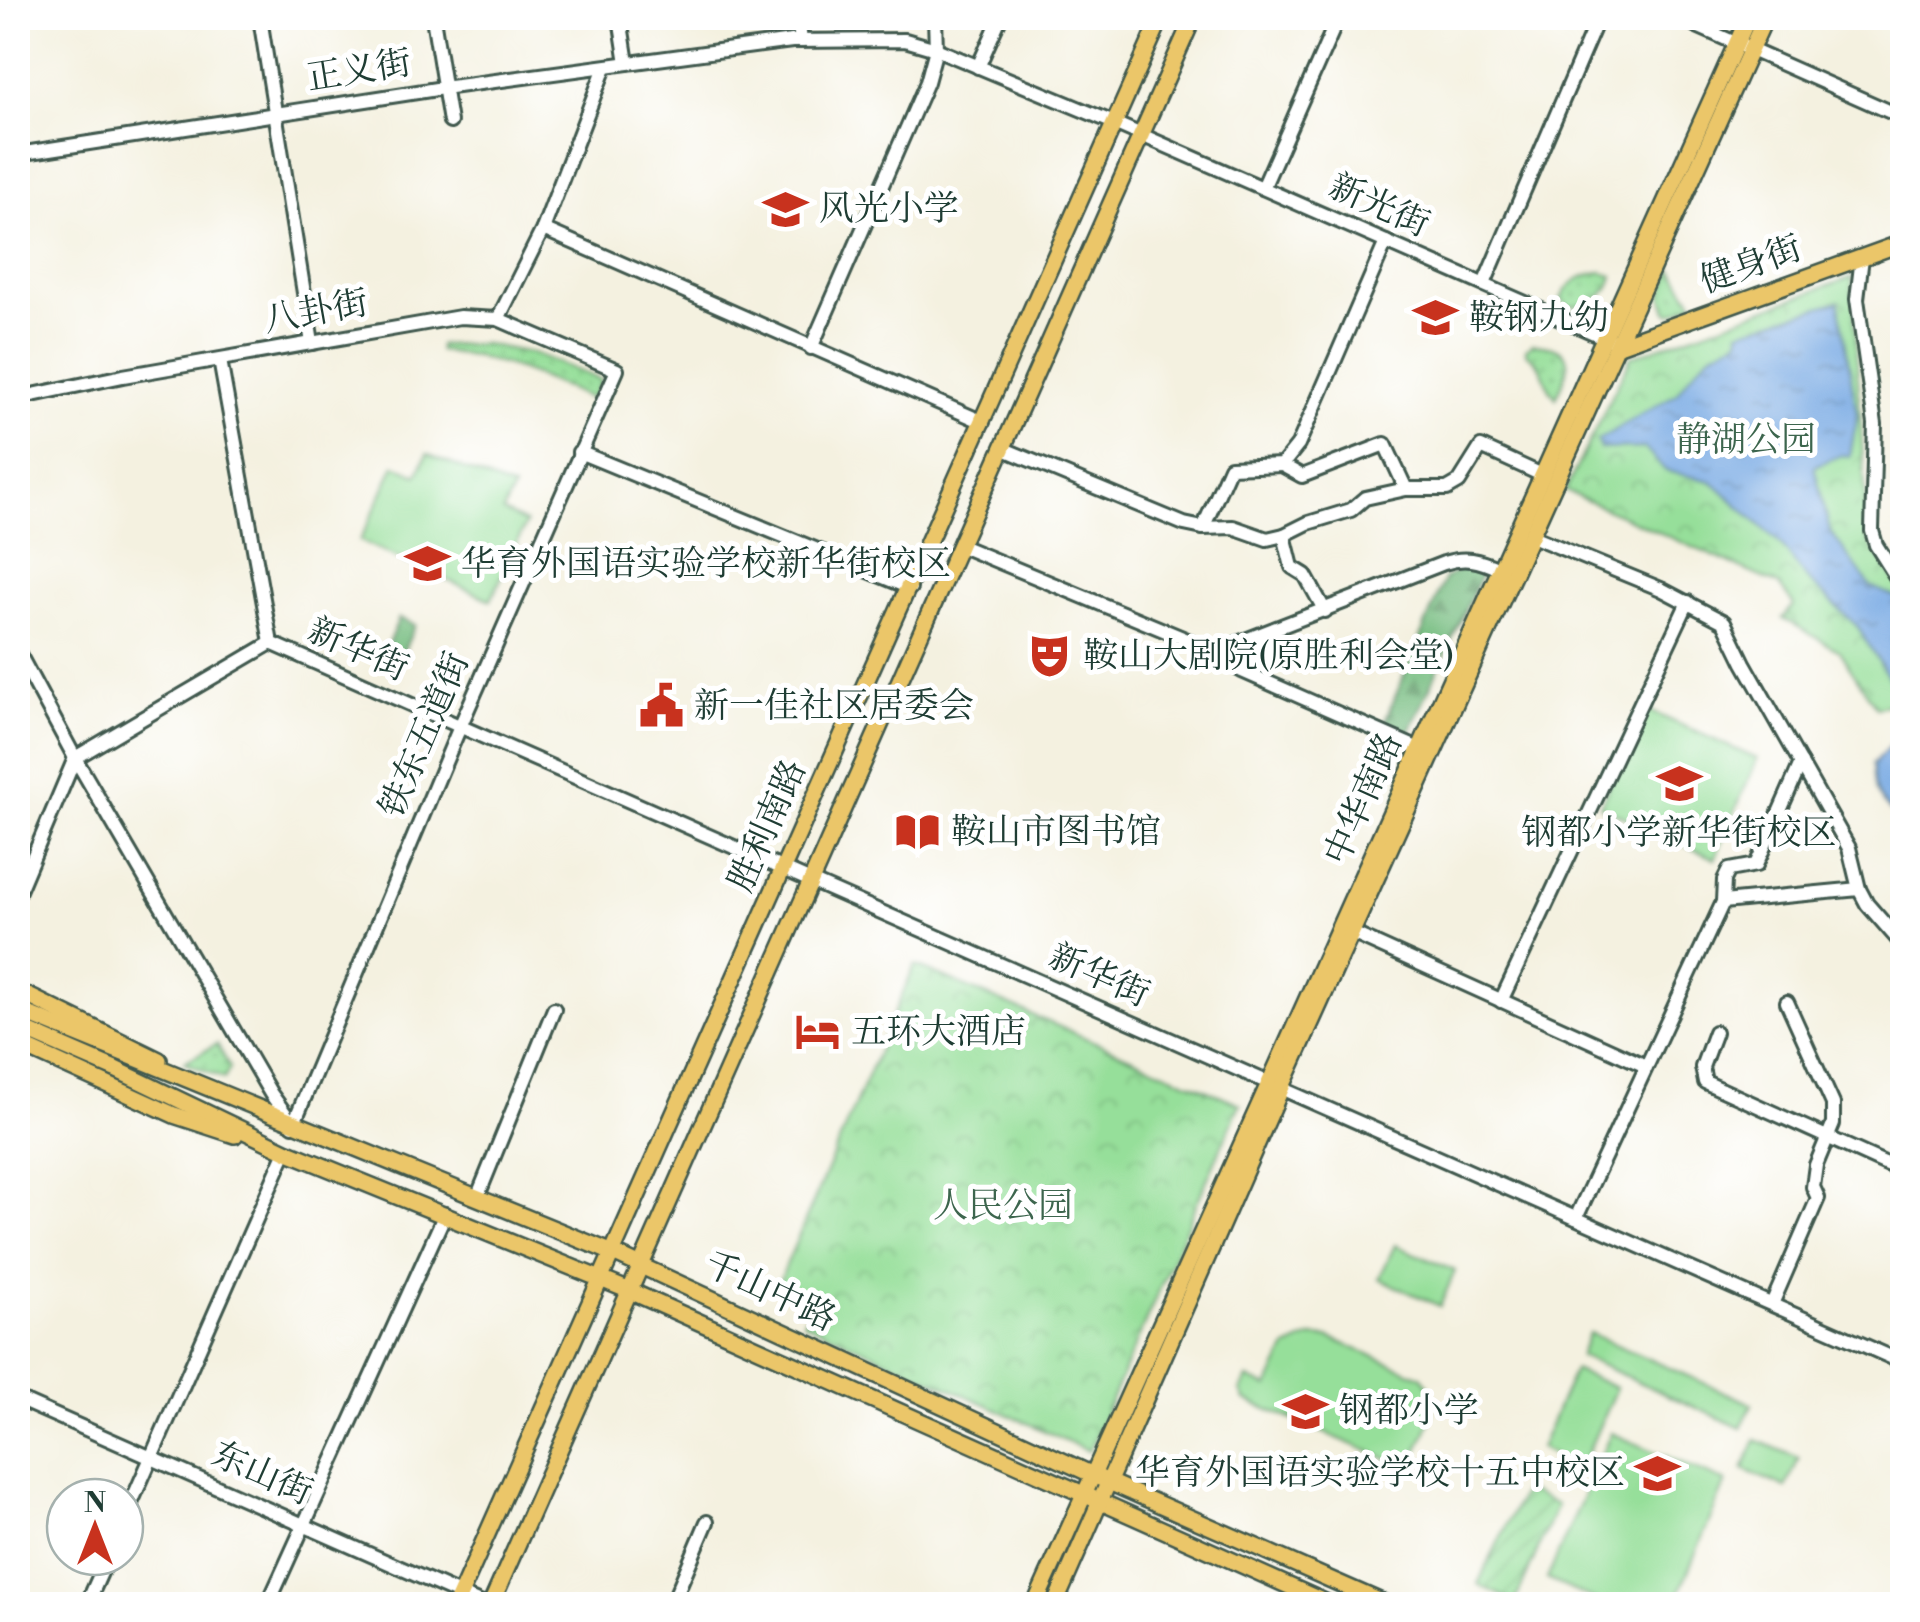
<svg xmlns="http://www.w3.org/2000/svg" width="1920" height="1622" font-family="'Libre Bodoni','Noto Serif SC',serif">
<defs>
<pattern id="grass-dots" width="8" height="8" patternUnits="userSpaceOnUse" patternTransform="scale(2.5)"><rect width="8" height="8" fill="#96df9a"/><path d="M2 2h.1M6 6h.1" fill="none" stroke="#81c085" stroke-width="1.8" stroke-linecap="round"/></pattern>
<pattern id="forest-firs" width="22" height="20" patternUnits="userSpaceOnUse" patternTransform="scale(2.5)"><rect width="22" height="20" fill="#78be82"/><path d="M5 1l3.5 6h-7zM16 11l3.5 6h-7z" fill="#629c6b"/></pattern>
<pattern id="park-crowns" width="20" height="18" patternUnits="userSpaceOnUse" patternTransform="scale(2.5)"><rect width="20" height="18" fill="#96df9a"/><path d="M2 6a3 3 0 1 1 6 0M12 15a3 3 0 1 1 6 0" fill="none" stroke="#81c085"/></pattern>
<pattern id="garden-furrows" width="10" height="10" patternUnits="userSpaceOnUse" patternTransform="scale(2.5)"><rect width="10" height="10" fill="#96df9a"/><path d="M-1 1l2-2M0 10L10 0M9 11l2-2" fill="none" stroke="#81c085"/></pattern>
<pattern id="water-ripples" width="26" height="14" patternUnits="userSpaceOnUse" patternTransform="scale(2.5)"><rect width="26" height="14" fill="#77a9e3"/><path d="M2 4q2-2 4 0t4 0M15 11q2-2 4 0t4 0" fill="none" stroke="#618bb9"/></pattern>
</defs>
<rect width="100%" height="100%" fill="#fff"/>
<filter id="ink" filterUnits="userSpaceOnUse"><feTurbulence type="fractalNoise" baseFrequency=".01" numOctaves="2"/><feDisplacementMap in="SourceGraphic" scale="20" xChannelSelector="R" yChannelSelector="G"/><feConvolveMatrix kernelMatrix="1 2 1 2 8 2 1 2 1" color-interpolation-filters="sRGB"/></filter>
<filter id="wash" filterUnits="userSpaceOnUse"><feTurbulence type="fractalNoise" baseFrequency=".0048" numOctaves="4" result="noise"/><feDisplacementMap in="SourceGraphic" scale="40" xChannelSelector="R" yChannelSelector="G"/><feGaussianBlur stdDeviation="2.25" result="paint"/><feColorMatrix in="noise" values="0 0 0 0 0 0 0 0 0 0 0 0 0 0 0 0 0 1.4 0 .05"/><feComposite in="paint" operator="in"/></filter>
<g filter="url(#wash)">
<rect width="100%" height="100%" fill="#f4f1e0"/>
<g fill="url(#grass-dots)" stroke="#5a8e67" stroke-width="2.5">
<polygon points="1672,269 1694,303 1671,314 1667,311 1662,295"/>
<path d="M 1602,272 L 1613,276 C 1608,298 1590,306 1569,307 L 1561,299 C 1568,282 1584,274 1602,272 Z"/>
<path d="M 484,344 L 535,354 L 601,380 L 592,399 C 537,376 499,357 439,351 L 439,345 Z"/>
<path d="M 1532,344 C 1577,346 1572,364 1556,398 C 1542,383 1547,367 1526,353 L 1526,349 Z"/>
<polygon points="217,1044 230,1068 224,1079 184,1062"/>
</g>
<g fill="url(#forest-firs)" stroke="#4c7e5b" stroke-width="2.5">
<polygon points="1464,567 1481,575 1409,733 1385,721 1445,578"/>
<polygon points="399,618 415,625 399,662 383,655"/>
</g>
<g fill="url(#park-crowns)" stroke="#5a8e67" stroke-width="2.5">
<polygon points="1852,277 1868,541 1902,590 1902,698 1877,708 1839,651 1783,618 1794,605 1779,585 1565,491 1631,357"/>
<polygon points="915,965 1240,1104 1089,1451 803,1322 813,1303 778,1284"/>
</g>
<polygon fill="url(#garden-furrows)" stroke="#5a8e67" stroke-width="2.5" points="1524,1489 1557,1505 1515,1602 1478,1584"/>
<g fill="#96df9a" stroke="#5a8e67" stroke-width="2.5">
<polygon points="427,454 513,489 503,512 526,523 491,600 360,541 395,465 417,475"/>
<polygon points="1643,708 1757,759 1715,859 1600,806"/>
<polygon points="1395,1245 1455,1271 1440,1306 1379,1279"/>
<polygon points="1589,1333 1752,1404 1741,1428 1580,1356"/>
<path d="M 1311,1337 L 1330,1338 L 1421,1376 C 1448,1402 1422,1439 1409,1468 L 1245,1400 L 1241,1391 L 1247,1378 L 1268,1387 L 1287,1348 Z"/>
<polygon points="1574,1370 1616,1388 1581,1468 1540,1448"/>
<polygon points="1611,1433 1726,1482 1674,1604 1603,1604 1547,1579"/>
<polygon points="1756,1440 1799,1458 1786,1488 1743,1469"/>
</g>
<g fill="url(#water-ripples)" stroke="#4b738c" stroke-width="2.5">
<polygon points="1839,301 1857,415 1850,456 1842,455 1814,466 1830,531 1870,586 1902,600 1902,691 1897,691 1857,626 1806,578 1780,543 1711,481 1666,471 1644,448 1600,449 1598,440 1676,394 1698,366 1712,353 1740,339 1740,331"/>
<path d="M 1892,743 L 1902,744 L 1902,820 C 1878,804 1874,792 1873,764 Z"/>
</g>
</g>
<g filter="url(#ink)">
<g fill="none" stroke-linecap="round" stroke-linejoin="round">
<defs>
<g id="minor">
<polyline points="260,18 312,343"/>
<polyline points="433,18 450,122"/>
<polyline points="620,18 627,63"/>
<polyline points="798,18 801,41"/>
<polyline points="1679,18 1902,117"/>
<polyline points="978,67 1000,18"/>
<polyline points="18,154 443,88 792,41 905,40 936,49 1114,123 1610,340"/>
<polyline points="1263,188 1338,18"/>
<polyline points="543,229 983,422"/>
<polyline points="1862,257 1857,299 1875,424 1872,531 1876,545 1902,586"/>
<polyline points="1484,284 1598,18"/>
<polyline points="498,319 543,229 605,67"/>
<polyline points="811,348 927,82 936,49 935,18"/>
<polyline points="220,360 271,643"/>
<polyline points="18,398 123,376 460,317 498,319 617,370 459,729 293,1125"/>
<polyline points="1004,449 1184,524 1203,528 1233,527 1267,539 1284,535 1308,523 1351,510 1365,498 1406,489 1447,489 1459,482 1481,447 1542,475"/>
<polyline points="579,452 910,588"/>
<polyline points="1282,465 1302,476 1385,444 1406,489"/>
<polyline points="1203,528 1230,467 1282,465 1298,445 1386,242"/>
<polyline points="1284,535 1292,567 1305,575 1325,611"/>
<polyline points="1532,536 1661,589 1724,622 1744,663 1849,848 1859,889 1867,904 1902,944"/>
<polyline points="961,546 1190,641 1242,671 1419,749"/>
<polyline points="271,643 1902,1362"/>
<polyline points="18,652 75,758 271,1094 292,1123"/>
<path d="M 1212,653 L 1444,563 C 1465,556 1479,560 1499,569"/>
<polyline points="18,893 75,758 271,643"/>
<polyline points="1723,902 1859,889"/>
<polyline points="1352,933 1646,1066"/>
<polyline points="1501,1001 1688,602"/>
<polyline points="1715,1032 1702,1067 1705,1082 1902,1171"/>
<polyline points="477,1198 554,1009"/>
<polyline points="1576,1218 1723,902 1724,880 1729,870 1756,865 1801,763"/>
<polyline points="1772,1304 1818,1198 1813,1187 1816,1165 1833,1124 1833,1104 1787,1002"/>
<polyline points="18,1399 482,1604"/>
<polyline points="125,1517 286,1151"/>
<polyline points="87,1604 108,1557"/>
<polyline points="268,1604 445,1214"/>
<polyline points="672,1604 707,1522"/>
</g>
<g id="major">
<polyline points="1619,345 1902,243"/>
<polyline points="18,991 159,1060"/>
<polyline points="18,1010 613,1253 1093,1475 1386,1604"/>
<polyline points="18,1027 115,1069 286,1151 630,1291 1329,1604"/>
<polyline points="18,1044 174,1115 235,1135"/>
<polyline points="456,1604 1161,18"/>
<polyline points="491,1604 1193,18"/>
<polyline points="1035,1604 1748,18"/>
<polyline points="1055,1604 1281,1089 1765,18"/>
</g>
</defs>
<use href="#minor" stroke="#3f584e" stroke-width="18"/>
<use href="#major" stroke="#3f584e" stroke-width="20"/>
<use href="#minor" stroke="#fff" stroke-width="12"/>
<use href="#major" stroke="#ebc669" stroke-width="15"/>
</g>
</g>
<defs>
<symbol id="school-bare" viewBox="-9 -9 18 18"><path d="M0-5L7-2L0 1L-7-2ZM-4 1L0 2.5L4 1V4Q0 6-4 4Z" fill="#c8321e" stroke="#fff" stroke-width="2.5" paint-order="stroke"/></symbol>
<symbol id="theatre-bare" viewBox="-9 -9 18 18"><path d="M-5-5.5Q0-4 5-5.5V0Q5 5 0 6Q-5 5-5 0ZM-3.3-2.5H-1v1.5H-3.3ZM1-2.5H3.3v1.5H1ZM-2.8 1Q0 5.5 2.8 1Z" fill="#c8321e" stroke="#fff" stroke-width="2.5" paint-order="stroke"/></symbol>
<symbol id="civic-bare" viewBox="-9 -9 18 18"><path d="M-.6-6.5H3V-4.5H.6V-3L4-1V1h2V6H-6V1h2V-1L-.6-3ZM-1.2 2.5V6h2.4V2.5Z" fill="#c8321e" stroke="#fff" stroke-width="2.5" paint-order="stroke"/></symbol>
<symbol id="library-bare" viewBox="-9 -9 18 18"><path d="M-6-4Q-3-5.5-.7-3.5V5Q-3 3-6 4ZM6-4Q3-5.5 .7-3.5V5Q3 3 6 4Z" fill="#c8321e" stroke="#fff" stroke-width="2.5" paint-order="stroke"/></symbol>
<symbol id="hotel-bare" viewBox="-9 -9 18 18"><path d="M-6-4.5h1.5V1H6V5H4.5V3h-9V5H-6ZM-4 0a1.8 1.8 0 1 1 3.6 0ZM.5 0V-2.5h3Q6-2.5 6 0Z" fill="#c8321e" stroke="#fff" stroke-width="2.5" paint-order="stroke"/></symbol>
</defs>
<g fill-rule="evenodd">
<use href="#school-bare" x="754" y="178" width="63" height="63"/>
<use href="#school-bare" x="1404" y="286" width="63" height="63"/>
<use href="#school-bare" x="396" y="532" width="63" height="63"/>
<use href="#theatre-bare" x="1018" y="624" width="63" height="63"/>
<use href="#civic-bare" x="630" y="674" width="63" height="63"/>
<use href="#school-bare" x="1648" y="752" width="63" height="63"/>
<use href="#library-bare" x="886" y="800" width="63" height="63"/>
<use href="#hotel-bare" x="786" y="1000" width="63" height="63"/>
<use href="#school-bare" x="1274" y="1380" width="63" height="63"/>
<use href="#school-bare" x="1626" y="1442" width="63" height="63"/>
</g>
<g text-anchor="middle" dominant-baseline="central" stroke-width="10" stroke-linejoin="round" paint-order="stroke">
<g font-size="35" fill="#1f3d34" stroke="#fff">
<text transform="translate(359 71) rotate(-9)">正义街</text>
<text transform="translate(1379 206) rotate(24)">新光街</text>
<text transform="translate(1751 265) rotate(-20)">健身街</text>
<text transform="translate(316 312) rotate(-10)">八卦街</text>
<text transform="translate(358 650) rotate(24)">新华街</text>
<text transform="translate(425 735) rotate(-67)">铁东五道街</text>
<text transform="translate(1364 799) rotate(-66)">中华南路</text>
<text transform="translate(768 826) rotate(-66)">胜利南路</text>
<text transform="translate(1099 976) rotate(24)">新华街</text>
<text transform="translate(770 1292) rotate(25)">千山中路</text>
<text transform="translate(262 1474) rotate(24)">东山街</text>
</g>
<g font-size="35" fill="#1f3d34" stroke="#fff" text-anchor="start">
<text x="819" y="209">风光小学</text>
<text x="1469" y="318">鞍钢九幼</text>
<text x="461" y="564">华育外国语实验学校新华街校区</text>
<text x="1083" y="656">鞍山大剧院(原胜利会堂)</text>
<text x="694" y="706">新一佳社区居委会</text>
<text x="951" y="832">鞍山市图书馆</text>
<text x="1679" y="833" text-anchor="middle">钢都小学新华街校区</text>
<text x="851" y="1032">五环大酒店</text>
<text x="1339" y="1411">钢都小学</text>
<text x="1625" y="1473" text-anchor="end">华育外国语实验学校十五中校区</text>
</g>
<g font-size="35" fill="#3d664e" stroke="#fff">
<text x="1746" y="440">静湖公园</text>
<text x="1003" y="1206">人民公园</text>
</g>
</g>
<rect width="1920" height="1622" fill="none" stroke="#fff" stroke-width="60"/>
<g transform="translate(95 1527)"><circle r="48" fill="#ffffff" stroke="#a5b1ae" stroke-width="2.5"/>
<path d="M0-8L18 38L0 25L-18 38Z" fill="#c8321e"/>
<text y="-15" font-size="28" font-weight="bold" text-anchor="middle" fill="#1f3d34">N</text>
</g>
</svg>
